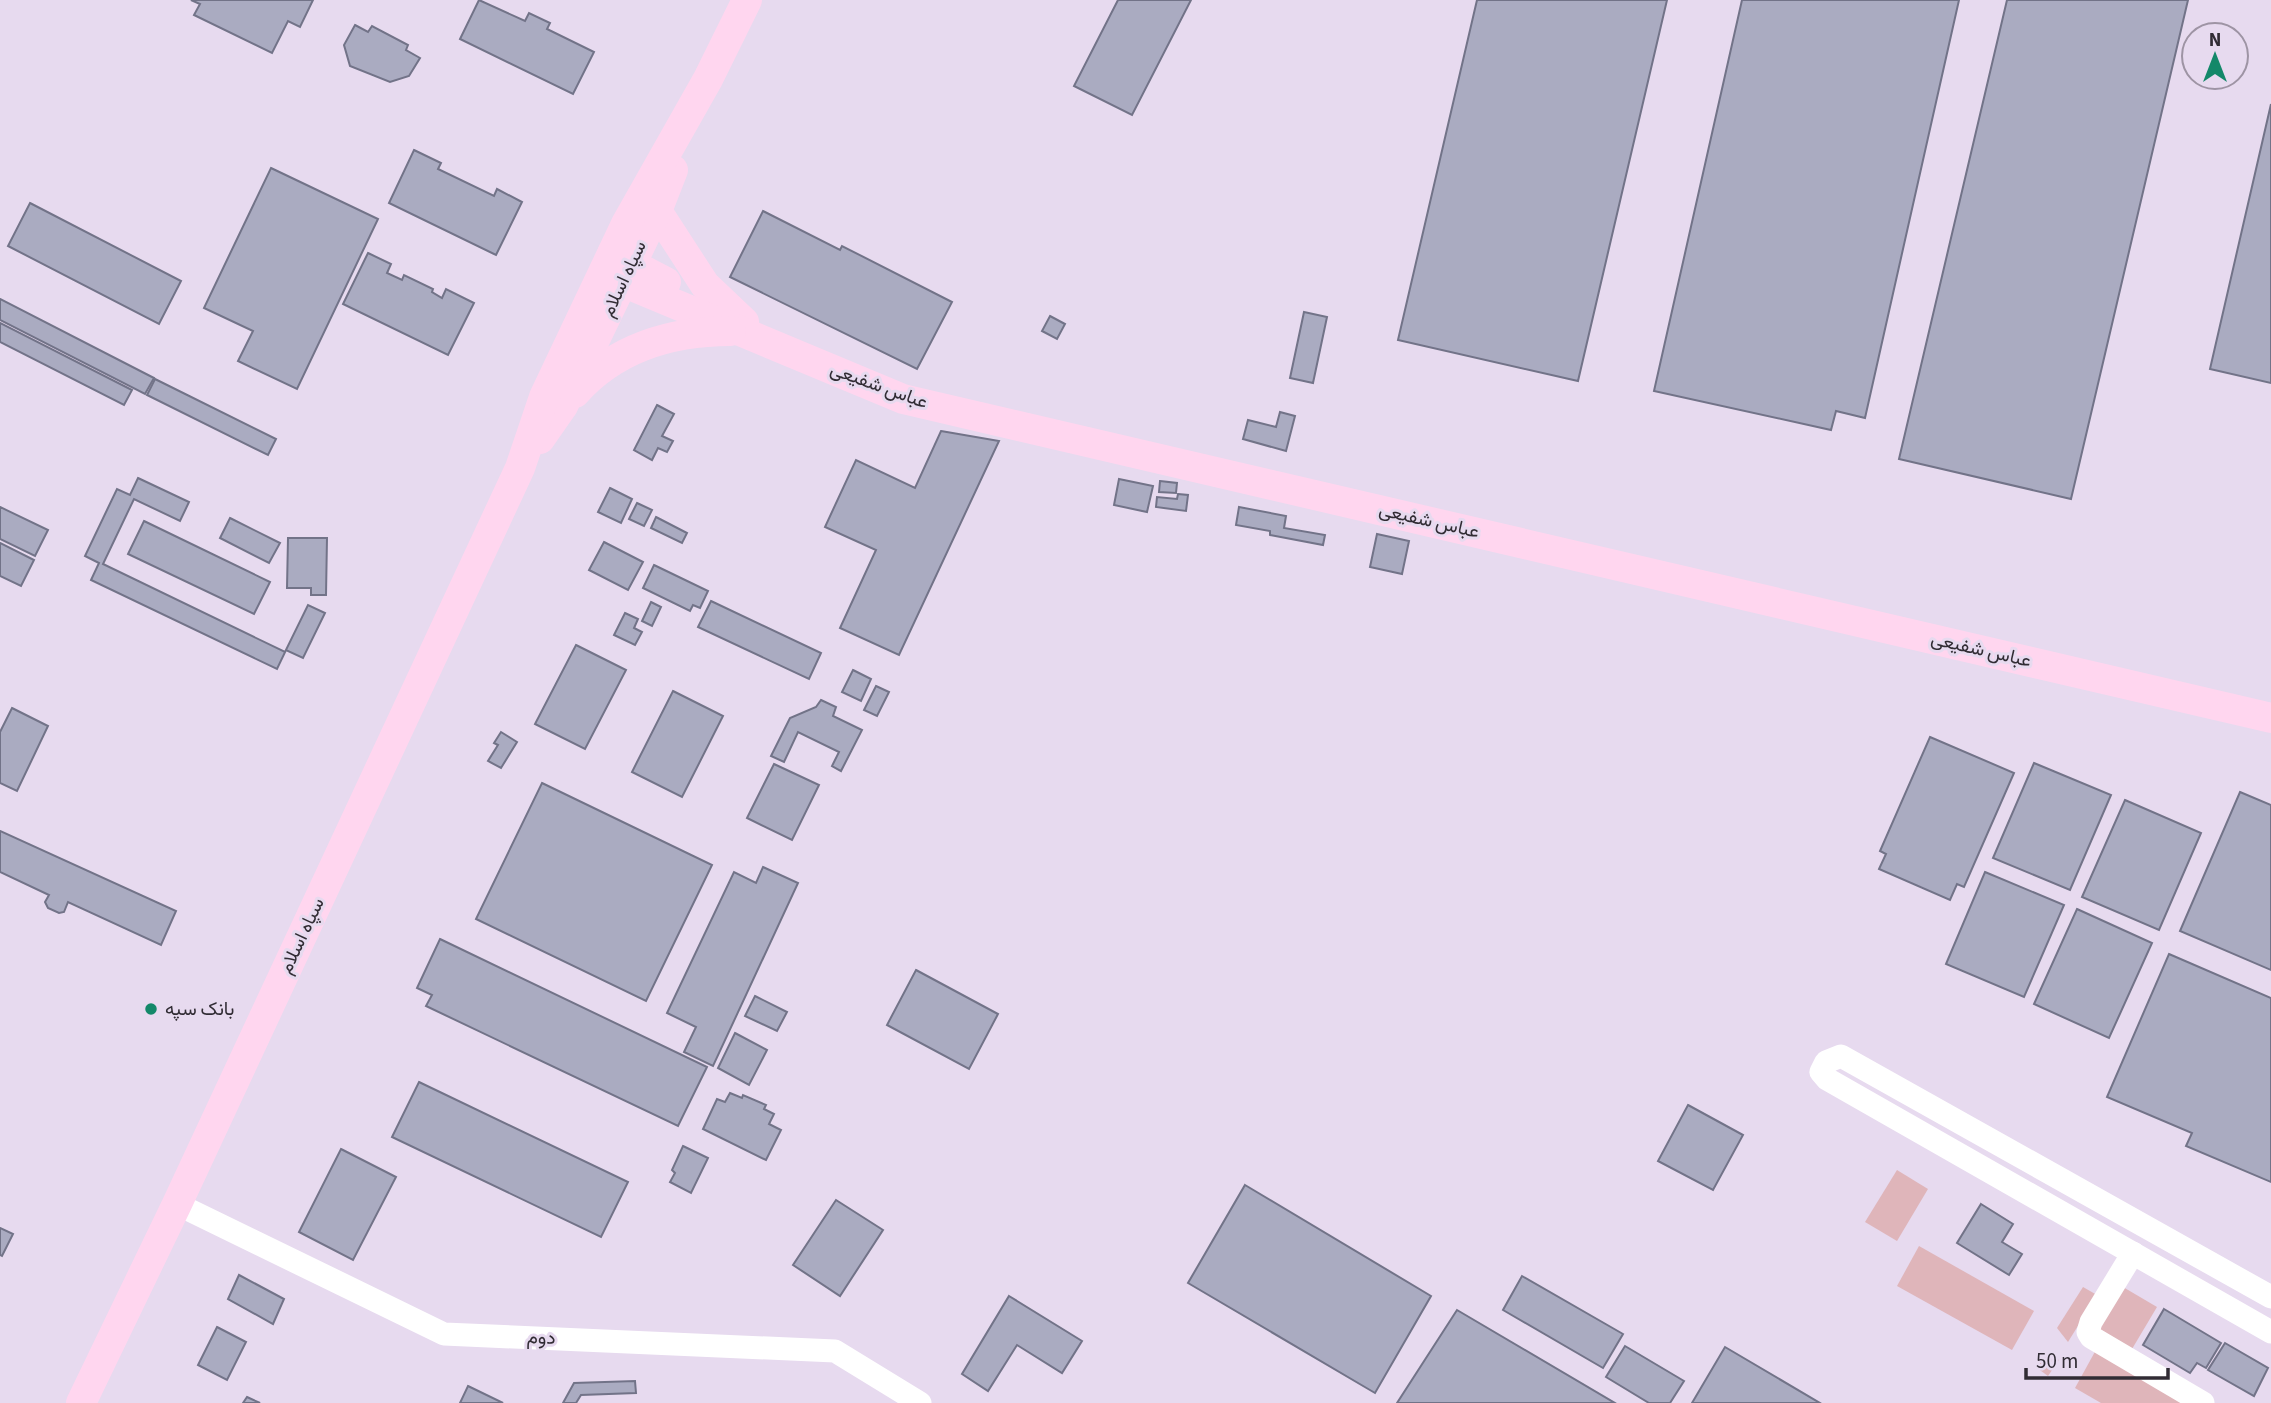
<svg xmlns="http://www.w3.org/2000/svg" width="2271" height="1403" font-family="'Source Sans 3',Vazirmatn,sans-serif">
<rect width="100%" height="100%" fill="#e7daef"/>
<g fill="#dfb5ba">
<polygon points="1897,1170 1928,1189 1897,1241 1865,1222"/>
<polygon points="1919,1246 2034,1311 2012,1350 1897,1286"/>
<polygon points="2083,1287 2097,1295 2068,1342 2057,1328"/>
<polygon points="2123,1287 2157,1307 2132,1349 2098,1328"/>
<polygon points="2097,1348 2181,1403 2101,1403 2075,1388"/>
<polygon points="2047,1353 2059,1360 2048,1376 2037,1368"/>
</g>
<g fill="#aaabc1" stroke="#727388" stroke-width="2">
<polygon points="191,0 313,0 300,27 288,21 272,53 194,15 200,4"/>
<polygon points="479,0 525,21 529,13 550,23 547,29 594,52 573,94 460,39"/>
<polygon points="1118,0 1191,0 1132,115 1074,86"/>
<polygon points="1477,0 1667,0 1578,381 1398,340"/>
<polygon points="1742,0 1959,0 1865,418 1836,411 1831,430 1654,391"/>
<polygon points="2007,0 2188,0 2071,499 1899,459"/>
<polygon points="355,25 368,32 372,26 408,45 406,50 420,58 409,76 390,82 350,66 344,45"/>
<polygon points="2271,104 2271,383 2210,369"/>
<polygon points="414,150 441,163 438,169 494,196 497,189 522,202 496,255 389,203"/>
<polygon points="271,168 378,219 297,389 238,361 253,331 204,308"/>
<polygon points="30,203 181,281 159,324 8,246"/>
<polygon points="763,211 840,250 842,246 952,302 917,369 730,277"/>
<polygon points="368,253 391,264 387,273 402,280 404,275 433,289 432,292 442,298 446,289 474,303 448,355 343,304"/>
<polygon points="0,299 154,378 145,394 0,320"/>
<polygon points="1304,312 1327,317 1313,383 1290,378"/>
<polygon points="1050,316 1065,324 1057,339 1042,331"/>
<polygon points="0,323 132,390 124,405 0,342"/>
<polygon points="155,379 276,439 268,455 147,395"/>
<polygon points="657,405 674,414 662,436 673,441 667,452 658,448 652,460 634,450"/>
<polygon points="1280,412 1295,416 1286,451 1243,439 1248,420 1276,427"/>
<polygon points="941,431 999,441 899,655 840,628 876,550 825,527 856,460 915,488"/>
<polygon points="138,478 189,502 180,521 134,499 103,564 285,652 308,605 325,613 303,658 286,650 277,669 91,580 99,563 85,556 117,489 130,495"/>
<polygon points="1119,479 1153,486 1147,512 1114,505"/>
<polygon points="1160,481 1177,483 1176,493 1159,492"/>
<polygon points="610,488 632,499 621,523 598,512"/>
<polygon points="1178,494 1188,495 1186,511 1156,507 1157,497 1177,499"/>
<polygon points="637,503 652,510 644,526 629,519"/>
<polygon points="0,507 48,530 35,556 0,539"/>
<polygon points="1239,507 1286,516 1284,528 1325,535 1323,545 1270,535 1270,531 1236,525"/>
<polygon points="656,517 687,533 682,543 651,528"/>
<polygon points="230,518 280,543 269,563 220,538"/>
<polygon points="144,521 270,582 254,614 128,554"/>
<polygon points="1377,534 1409,541 1402,574 1370,567"/>
<polygon points="288,538 327,538 326,595 311,595 311,588 287,588"/>
<polygon points="604,542 643,562 628,590 589,570"/>
<polygon points="0,543 34,560 21,586 0,576"/>
<polygon points="654,565 708,591 700,608 693,605 690,611 643,588"/>
<polygon points="711,601 821,653 809,679 698,627"/>
<polygon points="651,602 661,607 652,626 642,621"/>
<polygon points="625,613 638,619 634,628 642,632 635,645 614,635"/>
<polygon points="576,645 626,670 585,749 535,724"/>
<polygon points="853,670 871,679 861,701 842,692"/>
<polygon points="876,686 889,692 877,716 864,710"/>
<polygon points="673,691 723,716 682,797 632,772"/>
<polygon points="821,700 836,707 833,716 862,730 841,771 832,766 839,752 798,732 784,762 771,756 790,718 816,707"/>
<polygon points="12,708 48,726 17,791 0,783 0,732"/>
<polygon points="501,732 517,742 501,768 488,761 498,745 494,743"/>
<polygon points="1930,737 2014,773 1964,887 1957,884 1950,900 1879,869 1886,854 1880,851"/>
<polygon points="2034,763 2111,795 2070,890 1993,858"/>
<polygon points="774,764 819,785 792,840 747,818"/>
<polygon points="542,783 712,865 646,1001 476,919"/>
<polygon points="2240,792 2271,805 2271,970 2180,931"/>
<polygon points="2125,800 2201,833 2159,930 2082,897"/>
<polygon points="0,831 176,911 161,945 68,902 64,912 59,913 48,908 45,902 49,895 0,872"/>
<polygon points="763,867 798,883 713,1066 684,1052 696,1027 667,1013 734,872 756,883"/>
<polygon points="1985,872 2064,905 2024,997 1946,964"/>
<polygon points="2077,909 2152,943 2109,1038 2034,1004"/>
<polygon points="440,939 707,1067 678,1126 426,1006 432,995 417,988"/>
<polygon points="2169,954 2271,998 2271,1182 2186,1146 2192,1133 2107,1097"/>
<polygon points="916,970 998,1014 969,1069 887,1025"/>
<polygon points="755,996 787,1012 777,1031 745,1016"/>
<polygon points="735,1033 767,1050 749,1085 718,1068"/>
<polygon points="419,1082 628,1182 601,1237 392,1137"/>
<polygon points="730,1093 742,1098 743,1095 766,1105 764,1109 774,1114 769,1124 781,1130 766,1160 703,1129 717,1099 725,1102"/>
<polygon points="1688,1105 1743,1135 1713,1190 1658,1161"/>
<polygon points="683,1146 708,1158 691,1193 670,1182 675,1173 672,1170"/>
<polygon points="341,1149 396,1177 353,1260 299,1232"/>
<polygon points="1245,1185 1431,1296 1375,1393 1188,1283"/>
<polygon points="836,1200 883,1230 840,1296 793,1265"/>
<polygon points="1981,1204 2013,1224 2002,1242 2022,1254 2009,1275 1957,1243"/>
<polygon points="0,1228 13,1234 2,1256 0,1255"/>
<polygon points="239,1275 284,1299 273,1324 228,1299"/>
<polygon points="1522,1276 1623,1334 1603,1368 1503,1310"/>
<polygon points="1009,1296 1082,1341 1062,1373 1017,1345 988,1391 962,1374"/>
<polygon points="2164,1309 2221,1343 2206,1368 2197,1363 2190,1373 2143,1345"/>
<polygon points="1457,1310 1615,1403 1397,1403"/>
<polygon points="217,1327 246,1342 227,1380 198,1365"/>
<polygon points="2225,1343 2268,1368 2254,1396 2208,1370"/>
<polygon points="1625,1346 1684,1381 1670,1403 1649,1403 1606,1377"/>
<polygon points="1725,1347 1820,1403 1692,1403"/>
<polygon points="635,1381 636,1393 581,1395 576,1403 563,1403 574,1383"/>
<polygon points="468,1386 503,1403 460,1403"/>
<polygon points="247,1397 260,1403 243,1403"/>
</g>
<g fill="none" stroke-linecap="round" stroke-linejoin="round">
<g stroke="#fff" stroke-width="23">
<polyline points="177,1204 444,1334 835,1351 920,1403"/>
<polyline points="2133,1253 2091,1322 2088,1332 2091,1337 2203,1403"/>
<polyline points="2271,1297 1841,1056 1826,1062 1821,1072 1827,1079 2271,1332"/>
</g>
<g stroke="#ffd6ef" stroke-width="30">
<polyline points="657,211 705,285 744,322"/>
<polyline points="612,254 666,282"/>
<polyline points="603,274 903,399 2271,718"/>
<path d="M 575,393 C 615,348 672,331 731,331"/>
<polyline points="540,439 563,406 657,211 673,170"/>
<polyline points="81,1403 177,1204 520,468 544,397 626,224 708,79 747,0"/>
</g>
</g>
<circle fill="#138869" stroke="#e7daef" stroke-width="2.5" cx="151" cy="1009" r="7"/>
<g text-anchor="middle" dominant-baseline="central" stroke-width="6" stroke-linejoin="round" paint-order="stroke">
<g font-size="19" fill="#312c34" stroke="#e7daef">
<text transform="translate(624 279) rotate(-65)">سپاه اسلام</text>
<text transform="translate(879 386) rotate(20)">عباس شفیعی</text>
<text transform="translate(1429 521) rotate(13)">عباس شفیعی</text>
<text transform="translate(1981 650) rotate(13)">عباس شفیعی</text>
<text transform="translate(302 936) rotate(-65)">سپاه اسلام</text>
<text transform="translate(541 1338) rotate(2)">دوم</text>
</g>
<g font-size="19" fill="#312c34" stroke="#e7daef" text-anchor="start">
<text x="165" y="1009">بانک سپه</text>
</g>
</g>
<g transform="translate(2215 56)"><circle r="33" fill="#e7daef" stroke="#9e94a4" stroke-width="2"/>
<path d="M0-5L12 26L0 18L-12 26Z" fill="#138869"/>
<text y="-10" font-size="19" font-weight="bold" text-anchor="middle" fill="#312c34">N</text>
</g>
<path d="M2026 1368v10h142v-10" fill="none" stroke="#312c34" stroke-width="3.5"/>
<text x="2036" y="1368" font-size="21" fill="#312c34" stroke="#e7daef" stroke-width="5" paint-order="stroke">50 m</text>
</svg>
